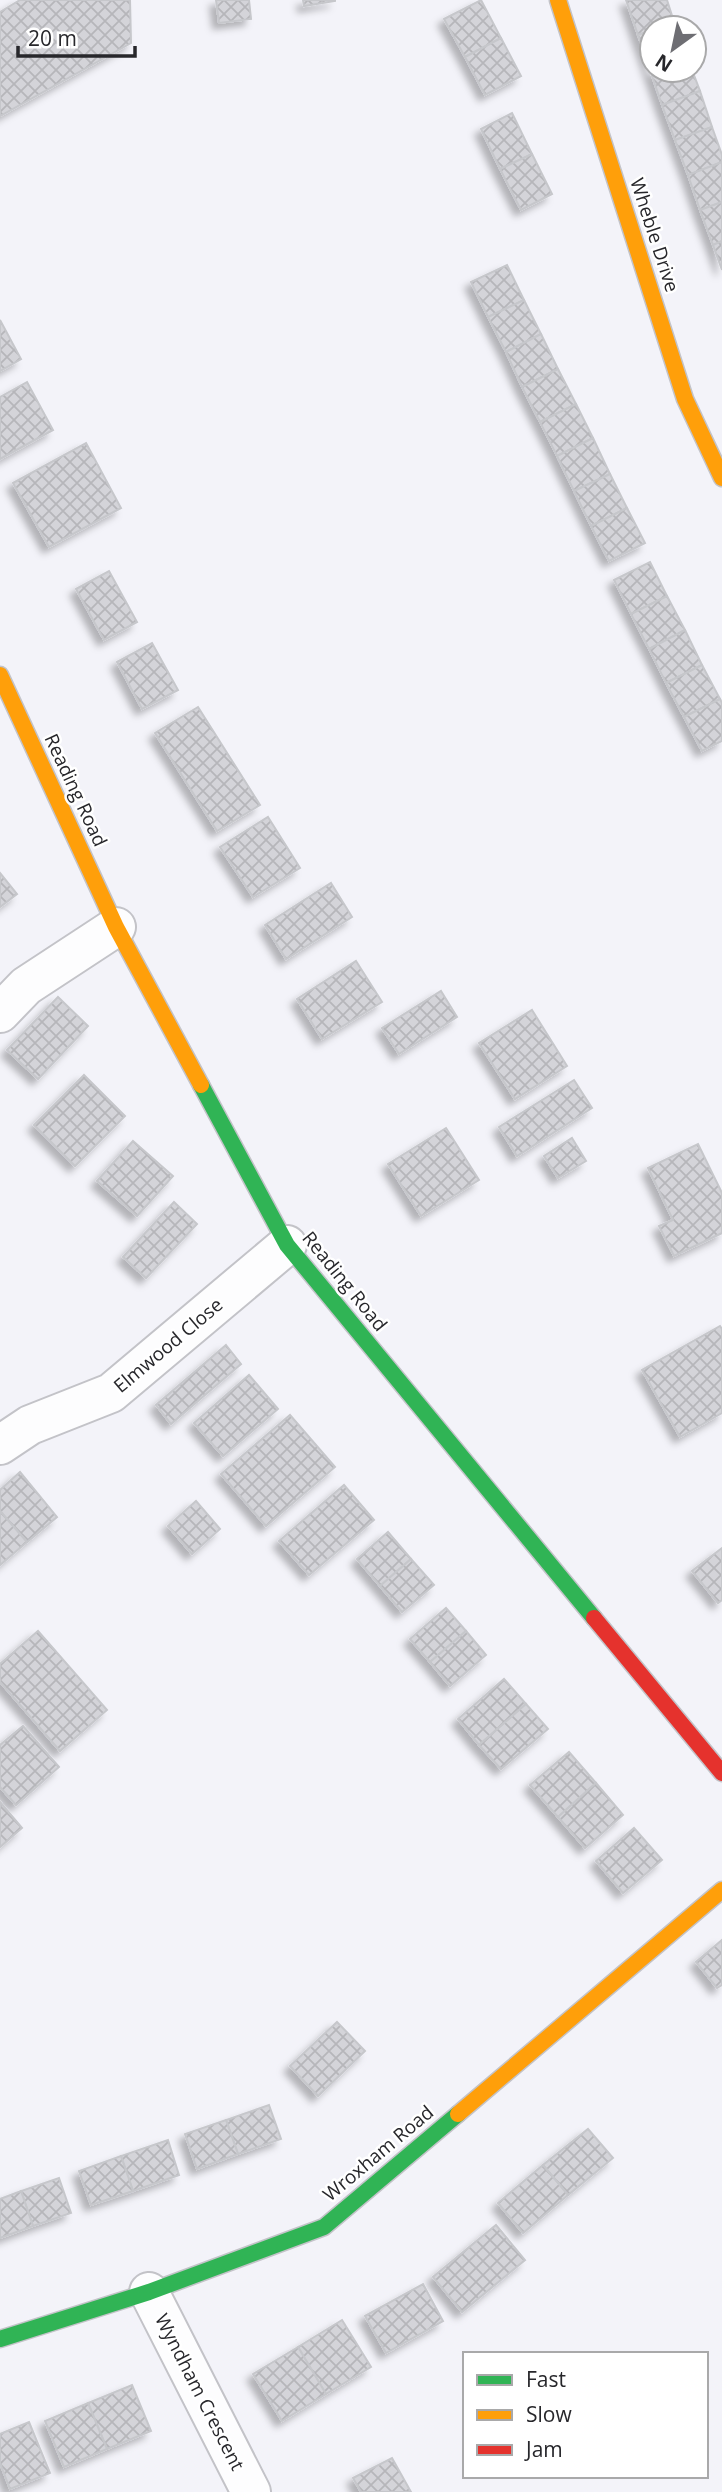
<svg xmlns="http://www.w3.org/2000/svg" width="722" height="2492" font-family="'Open Sans',sans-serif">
<defs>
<pattern id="building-cross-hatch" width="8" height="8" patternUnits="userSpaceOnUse" patternTransform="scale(1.75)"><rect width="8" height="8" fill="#d4d4d9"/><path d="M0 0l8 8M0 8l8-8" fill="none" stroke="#b6b6ba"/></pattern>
<filter id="shadow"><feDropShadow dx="-6" dy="6" stdDeviation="3.5" flood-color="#0004"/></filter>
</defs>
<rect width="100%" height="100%" fill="#f3f3f9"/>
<g fill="url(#building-cross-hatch)" stroke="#c6c7cb" stroke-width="2" filter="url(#shadow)">
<polygon points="20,0 130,0 131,43 0,116 0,12"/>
<polygon points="216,0 249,0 251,19 219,23"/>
<polygon points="303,0 335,0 335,1 304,6"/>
<polygon points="481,0 501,38 465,57 444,19"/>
<polygon points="626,0 667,0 674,22 638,35"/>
<polygon points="652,30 652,69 650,70 638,35"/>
<polygon points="501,38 521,76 485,95 465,57"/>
<polygon points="650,70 692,70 700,91 662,105"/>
<polygon points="700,91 712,127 675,140 662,105"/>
<polygon points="512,113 532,154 500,169 481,129"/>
<polygon points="712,127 722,155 722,162 688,175 675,140"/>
<polygon points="532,154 552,194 521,210 500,169"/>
<polygon points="722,162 722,202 700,210 688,175"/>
<polygon points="722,202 722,241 713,245 700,210"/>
<polygon points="722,241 722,270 713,245"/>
<polygon points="507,265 524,300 488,317 471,282"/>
<polygon points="524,300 541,334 506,352 488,317"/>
<polygon points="0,320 21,359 0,371"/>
<polygon points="541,334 558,369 522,387 506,352"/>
<polygon points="558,369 576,404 540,422 522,387"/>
<polygon points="27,382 53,430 0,459 0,397"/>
<polygon points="576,404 593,438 557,456 540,422"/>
<polygon points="593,438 610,474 574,491 557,456"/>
<polygon points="86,443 121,508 49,547 13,483"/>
<polygon points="610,474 627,508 591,526 574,491"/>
<polygon points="627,508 645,543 609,561 591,526"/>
<polygon points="650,562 667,596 631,614 614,580"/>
<polygon points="109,571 137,622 104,640 76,589"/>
<polygon points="667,596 685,630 649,649 631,614"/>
<polygon points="685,630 702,665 666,683 649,649"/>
<polygon points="152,643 178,690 142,709 117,662"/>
<polygon points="702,665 720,699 684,717 666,683"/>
<polygon points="720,699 722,703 722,741 702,751 684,717"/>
<polygon points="198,707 260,805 217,831 155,733"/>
<polygon points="268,817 300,868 253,897 220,847"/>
<polygon points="0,873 17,894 0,907"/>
<polygon points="331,883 352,917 286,959 265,925"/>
<polygon points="356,961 382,1002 322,1039 297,999"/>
<polygon points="441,991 457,1017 399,1054 382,1028"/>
<polygon points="58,997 88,1026 38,1079 7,1050"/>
<polygon points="532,1010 567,1066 515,1099 479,1043"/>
<polygon points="84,1075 125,1116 75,1166 34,1125"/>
<polygon points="574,1080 592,1108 517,1156 499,1127"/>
<polygon points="446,1128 479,1180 421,1216 388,1164"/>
<polygon points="572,1138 586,1161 558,1178 544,1156"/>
<polygon points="133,1141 173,1176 137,1216 97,1181"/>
<polygon points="698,1144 722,1193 722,1233 674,1256 659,1226 673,1220 648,1168"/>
<polygon points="174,1202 197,1224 146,1278 123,1257"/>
<polygon points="720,1326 722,1329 722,1413 680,1437 642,1370"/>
<polygon points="226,1345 241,1364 171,1424 156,1405"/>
<polygon points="249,1375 278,1409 223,1456 194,1423"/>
<polygon points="290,1415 335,1467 266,1526 221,1474"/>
<polygon points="20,1472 57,1517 27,1542 0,1511 0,1490"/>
<polygon points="344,1485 374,1520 309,1575 279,1541"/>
<polygon points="196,1501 220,1529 192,1554 168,1526"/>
<polygon points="0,1511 27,1542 0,1565"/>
<polygon points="388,1532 411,1559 380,1586 357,1559"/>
<polygon points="722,1548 722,1600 718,1603 692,1571"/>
<polygon points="411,1559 434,1585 402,1612 380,1586"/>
<polygon points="446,1608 466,1631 430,1662 410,1639"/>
<polygon points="38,1631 107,1710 60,1751 0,1682 0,1664"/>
<polygon points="466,1631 486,1655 450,1686 430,1662"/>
<polygon points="504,1679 526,1704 479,1745 458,1719"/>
<polygon points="526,1704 548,1729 501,1769 479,1745"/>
<polygon points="23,1726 59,1767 16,1805 0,1787 0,1745"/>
<polygon points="569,1752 596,1783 558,1817 530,1785"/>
<polygon points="596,1783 623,1815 585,1848 558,1817"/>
<polygon points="0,1802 22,1828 0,1847"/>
<polygon points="634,1828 662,1860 623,1893 596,1861"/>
<polygon points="722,1940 722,1985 717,1988 696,1962"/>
<polygon points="337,2022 365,2051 318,2096 290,2066"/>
<polygon points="269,2105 281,2139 238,2154 226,2120"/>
<polygon points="226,2120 238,2154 197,2169 185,2134"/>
<polygon points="588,2129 613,2158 568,2195 543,2165"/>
<polygon points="168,2140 179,2175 133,2191 121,2156"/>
<polygon points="121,2156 133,2191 91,2205 79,2171"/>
<polygon points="543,2165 568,2195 523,2233 498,2203"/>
<polygon points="59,2178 71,2213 33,2226 21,2191"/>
<polygon points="21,2191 33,2226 0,2238 0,2199"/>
<polygon points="496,2225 525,2260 462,2312 433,2277"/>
<polygon points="423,2284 443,2321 386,2353 365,2316"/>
<polygon points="342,2320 371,2367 326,2394 298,2347"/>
<polygon points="298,2347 326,2394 282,2421 253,2374"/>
<polygon points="132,2385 151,2431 107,2449 88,2403"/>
<polygon points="88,2403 107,2449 64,2467 45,2421"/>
<polygon points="29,2422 50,2473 10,2489 0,2463 0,2434"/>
<polygon points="392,2458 411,2492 361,2492 353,2478"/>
</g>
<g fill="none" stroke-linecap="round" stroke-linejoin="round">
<defs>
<g id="street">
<polyline points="0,1013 26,986 116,927"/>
<polyline points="0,1445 30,1425 111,1393 287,1245"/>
<polyline points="149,2292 251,2492"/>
</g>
<g id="fast">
<polyline points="201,1085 287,1245 594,1618"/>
<polyline points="0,2339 149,2292 324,2227 458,2114"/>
</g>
<g id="slow">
<polyline points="558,0 685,399 722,478"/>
<polyline points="0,675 116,927 201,1085"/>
<polyline points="458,2114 722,1890"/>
</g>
<polyline id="jam" points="594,1618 722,1773"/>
</defs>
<use href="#street" stroke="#c3c3c8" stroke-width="42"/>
<use href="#fast" stroke="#c3c3c8" stroke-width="19"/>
<use href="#slow" stroke="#c3c3c8" stroke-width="19"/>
<use href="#jam" stroke="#c3c3c8" stroke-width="19"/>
<use href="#street" stroke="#fdfdfe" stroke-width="38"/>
<use href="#fast" stroke="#30b455" stroke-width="16"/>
<use href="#slow" stroke="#ff9f0a" stroke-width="16"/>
<use href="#jam" stroke="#e5322d" stroke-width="16"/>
</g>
<g text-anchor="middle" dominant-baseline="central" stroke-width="5" stroke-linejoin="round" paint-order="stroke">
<g font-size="19" fill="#27272b" stroke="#fff">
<text transform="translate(655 235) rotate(72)">Wheble Drive</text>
<text transform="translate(76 790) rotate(65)">Reading Road</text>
<text transform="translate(345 1281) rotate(51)">Reading Road</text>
<text transform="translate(168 1345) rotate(-40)">Elmwood Close</text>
<text transform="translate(378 2153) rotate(-40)">Wroxham Road</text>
<text transform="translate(200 2392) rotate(63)">Wyndham Crescent</text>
</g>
</g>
<rect x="463" y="2352" width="245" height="126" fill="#ffffff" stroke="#a9a9aa" stroke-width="2"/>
<rect x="477" y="2375" width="35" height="10" fill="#30b455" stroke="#a9a9aa" stroke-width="2"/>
<text x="526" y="2387" font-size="21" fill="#27272b">Fast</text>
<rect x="477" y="2410" width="35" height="10" fill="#ff9f0a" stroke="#a9a9aa" stroke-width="2"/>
<text x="526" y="2422" font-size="21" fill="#27272b">Slow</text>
<rect x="477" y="2445" width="35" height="10" fill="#e5322d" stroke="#a9a9aa" stroke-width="2"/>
<text x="526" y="2457" font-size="21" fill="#27272b">Jam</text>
<g transform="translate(673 49) rotate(213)"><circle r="33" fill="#ffffff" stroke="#a9a9aa" stroke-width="2"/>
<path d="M0-5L12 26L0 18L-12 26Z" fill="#6e6e73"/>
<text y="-10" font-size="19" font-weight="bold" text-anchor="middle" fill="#27272b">N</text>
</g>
<path d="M18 46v10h117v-10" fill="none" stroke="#27272b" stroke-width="3.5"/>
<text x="28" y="46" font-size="21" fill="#27272b" stroke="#ffffff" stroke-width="5" paint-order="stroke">20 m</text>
</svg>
